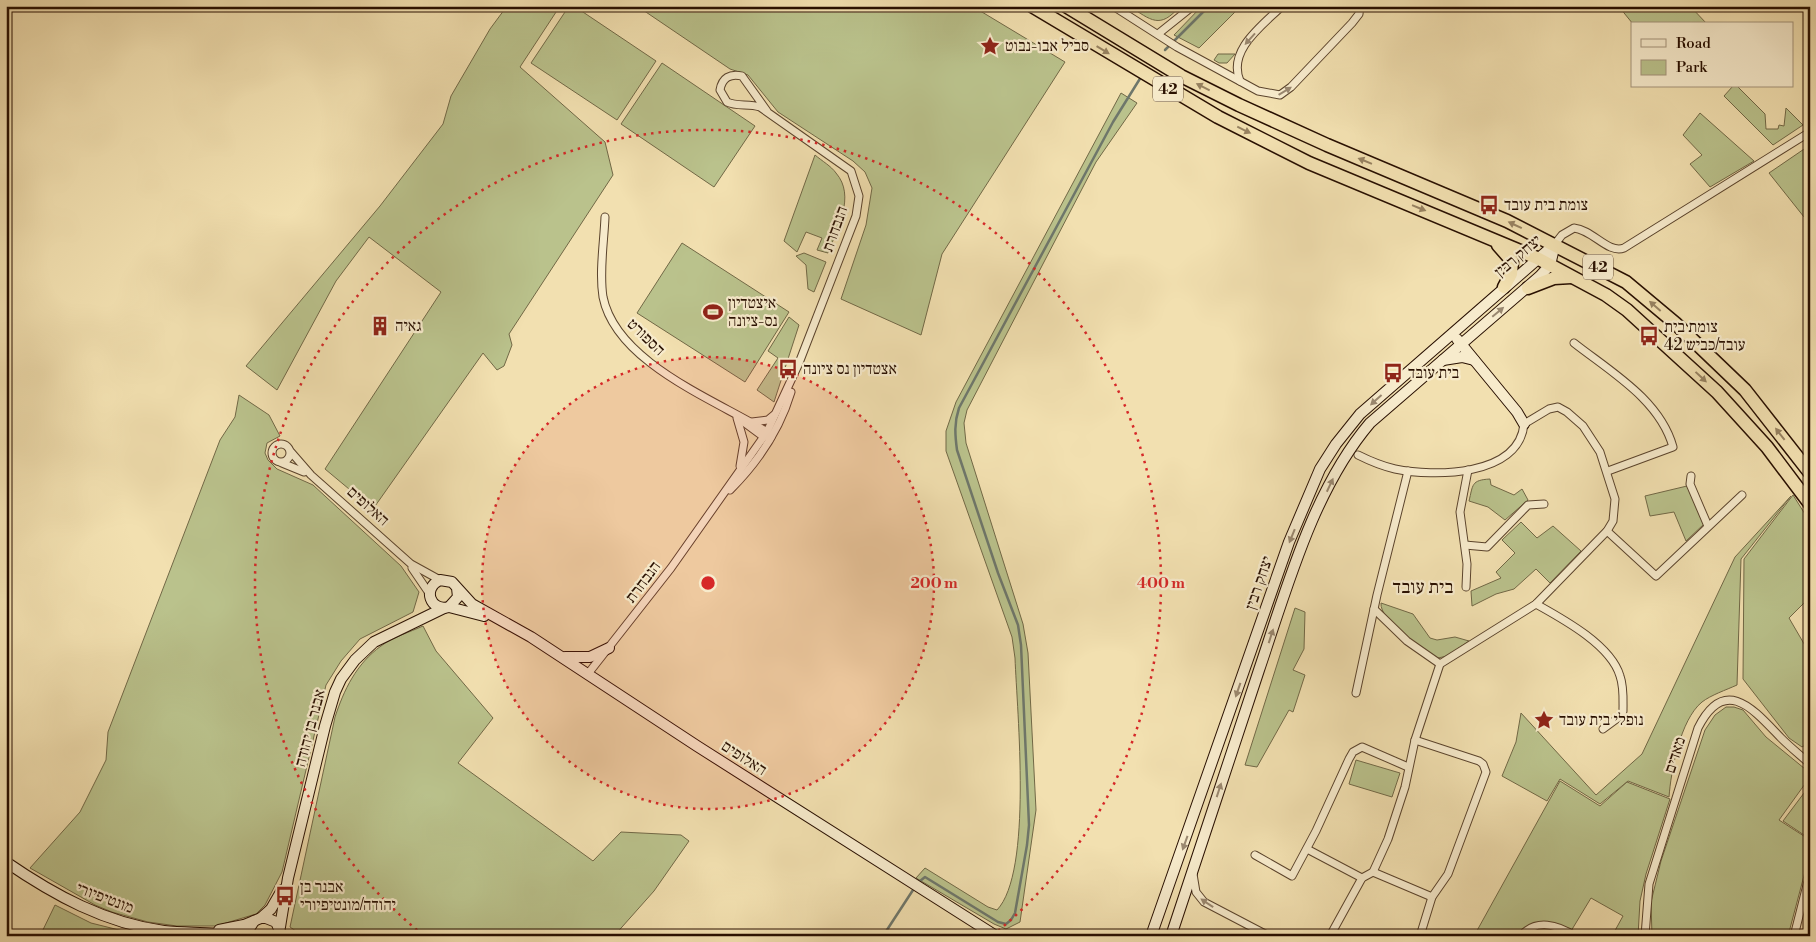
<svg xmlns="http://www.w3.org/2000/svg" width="1816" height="942" font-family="'Libre Bodoni','Frank Ruhl Libre',serif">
<rect width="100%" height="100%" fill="#f2e0b0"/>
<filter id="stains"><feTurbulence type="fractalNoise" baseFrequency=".004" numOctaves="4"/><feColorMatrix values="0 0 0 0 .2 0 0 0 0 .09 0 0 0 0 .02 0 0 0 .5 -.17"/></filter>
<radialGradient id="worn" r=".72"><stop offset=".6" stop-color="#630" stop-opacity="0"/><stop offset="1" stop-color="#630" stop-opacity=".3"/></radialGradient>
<g fill="#bac28c" stroke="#716846">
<polygon points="507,6 560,6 520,67 605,142 613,175 509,334 512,345 504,366 497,370 483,353 373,509 325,469 441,292 369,237 336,281 277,390 246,366 380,206 443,124 451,96 490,29"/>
<polygon points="569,6 574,6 656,61 617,120 531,63"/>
<polygon points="637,6 972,6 1065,62 942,254 921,335 841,299 866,225 872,188 865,172 853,161 778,112 748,75 730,69"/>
<path d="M 1129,6 L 1180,6 C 1160,30 1151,20 1129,6 Z"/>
<polygon points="1202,6 1241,6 1199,48 1174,35"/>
<polygon points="1621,6 1690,6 1707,24 1633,24 1620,8"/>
<polygon points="1218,54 1235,54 1227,63 1219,63 1214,60"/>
<polygon points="662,63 755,126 714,187 621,124"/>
<polygon points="1733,86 1737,86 1765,114 1766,129 1778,129 1779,125 1784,126 1786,108 1803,125 1773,145 1724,96"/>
<path d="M 1121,93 L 1137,103 L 1096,162 L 967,410 L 964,423 L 966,443 L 1023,624 L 1028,653 L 1036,810 L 1020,922 L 1006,929 L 994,924 L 916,878 L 925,868 L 988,907 L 997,910 C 1033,872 1017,712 1015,658 L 1012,637 L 946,451 L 946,431 L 956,402 Z"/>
<polygon points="1700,113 1754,161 1710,187 1690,164 1702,155 1683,135"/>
<polygon points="1810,145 1810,214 1804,217 1769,173"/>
<path d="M 815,155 C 822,161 831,166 836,173 C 856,196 837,229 828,253 L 817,250 L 822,238 L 806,232 L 797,252 L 784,241 Z"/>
<polygon points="682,243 789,312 745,382 637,313"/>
<polygon points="804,253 826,262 814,292 808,289 806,265 796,256"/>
<polygon points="789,317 799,325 774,402 757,390 778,358 768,351"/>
<polygon points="239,395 269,415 280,436 267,443 265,453 268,460 277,469 313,485 401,566 419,592 413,612 360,639 341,661 326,685 282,872 265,905 256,914 216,926 177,926 148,922 112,912 95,905 30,868 80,812 106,760 108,732 220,440 235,417"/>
<path d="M 1490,479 L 1491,485 L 1514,495 L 1522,489 L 1528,500 L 1505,520 L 1488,507 L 1469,501 C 1473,485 1471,480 1490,479 Z"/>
<polygon points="1687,486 1704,524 1686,541 1674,512 1650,516 1645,496"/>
<polygon points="1793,495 1810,522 1810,597 1789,618 1810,654 1810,742 1802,747 1789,738 1743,679 1744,559"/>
<path d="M 1791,496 L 1741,559 L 1737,685 C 1726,690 1711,695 1702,702 C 1680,720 1671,771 1669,797 L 1628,781 L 1600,804 L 1560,779 L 1547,801 L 1502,776 L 1516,742 L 1521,713 L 1596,795 L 1642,754 L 1735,557 Z"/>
<polygon points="1521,522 1537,538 1553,526 1581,551 1550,583 1536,569 1514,589 1496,594 1472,606 1471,591 1501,578 1496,572 1515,553 1502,540"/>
<path d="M 1381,603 L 1413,614 L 1430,638 L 1437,640 L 1455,637 L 1469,641 L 1447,656 L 1438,658 C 1424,651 1379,620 1381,603 Z"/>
<polygon points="1295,608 1305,612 1304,649 1293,670 1305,675 1293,712 1289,710 1257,767 1245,765"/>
<path d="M 423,626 L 436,651 L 493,718 L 458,763 L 593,861 L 621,832 L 681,835 L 689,841 L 654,891 L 614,936 L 303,936 L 290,927 L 335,717 C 344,690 356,664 381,646 C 393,637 410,632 423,626 Z"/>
<polygon points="1726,707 1734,707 1743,710 1766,737 1810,773 1810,777 1779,820 1810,840 1810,853 1788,936 1652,936 1651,902 1661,861 1705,730 1715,715"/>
<polygon points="1356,760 1400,773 1392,797 1349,784"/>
<polygon points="1560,781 1600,806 1627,782 1670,799 1646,874 1640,901 1638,936 1612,936 1623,916 1591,898 1568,936 1474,936"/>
<polygon points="1810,785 1810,839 1783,821"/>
<polygon points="55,905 91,923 143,936 40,936"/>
</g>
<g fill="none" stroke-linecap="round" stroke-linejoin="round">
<g stroke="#6e776b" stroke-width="2.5">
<polyline points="1165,50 1209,6"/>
<path d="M 920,881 L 925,877 L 998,922 L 1006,924 L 1011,920 L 1015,913 L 1027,845 L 1029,825 L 1021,645 L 1018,625 L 998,573 L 957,450 C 955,435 954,423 959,408 L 1113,122 L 1141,77"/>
<polyline points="883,936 913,890"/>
</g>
<defs>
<g id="street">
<polyline points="1113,6 1177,47 1258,91 1280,95 1291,87 1352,23 1359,14 1360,6"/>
<polyline points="1158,34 1193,6"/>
<path d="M 1240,81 C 1227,50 1263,25 1282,6"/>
<path d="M 605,217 C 604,242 599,272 603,297 C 616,362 713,399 764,430 L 771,437"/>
<path d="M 1555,244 L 1562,235 L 1574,228 C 1593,230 1608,254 1624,248 L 1810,132"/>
<path d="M 1574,343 C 1611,372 1660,400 1673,447 L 1608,471"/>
<polyline points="737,418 744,442 740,466"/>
<polyline points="738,418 761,435 769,437"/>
<polyline points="752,422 768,420 774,415"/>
<circle cx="281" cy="453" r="9"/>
<polyline points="291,452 311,475 411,564 440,580"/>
<polyline points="282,463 304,472"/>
<polyline points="1691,476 1690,484 1708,526"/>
<path d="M 730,490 C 757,463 780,429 791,392"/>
<polyline points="1607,531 1656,576 1742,495"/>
<polyline points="1465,545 1487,547 1528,505 1544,504"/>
<polyline points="412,568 429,593"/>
<polyline points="1466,587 1467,564 1460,512 1468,470"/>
<path d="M 1536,604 C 1563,619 1611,645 1620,676 C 1624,687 1623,700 1623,711 L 1622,715 L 1603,729"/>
<polyline points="1374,609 1407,641 1440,664"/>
<path d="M 587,675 L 671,568 L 767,432 L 799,363 L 856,216 L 859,196 L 851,171 L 760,107 C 749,103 737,107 727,102 L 720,90 C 722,78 730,73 742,76 L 767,111"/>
<polyline points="1356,693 1377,595 1408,471"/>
<polyline points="1415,740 1479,761 1483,764 1486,772 1448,874 1432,897 1420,936"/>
<polyline points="1307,849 1362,878"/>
<polyline points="1255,855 1292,876 1316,831 1349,759 1353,752 1362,747 1408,767"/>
<polyline points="1373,872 1432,897"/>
<polyline points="1193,874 1196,892 1204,902 1269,936"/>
<path d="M 1330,936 L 1362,878 L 1373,872 L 1388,839 L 1405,787 L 1415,740 L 1440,664 L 1536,604 L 1607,531 L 1613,521 L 1615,499 L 1600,452 L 1583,426 L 1567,412 L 1558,407 L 1549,409 L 1524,424 C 1519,477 1433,477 1395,469 C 1382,466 1370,461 1358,455"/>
<path d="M 1521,936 C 1536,918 1558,925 1575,936"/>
<path d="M 1645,936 L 1649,884 L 1698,728 C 1725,674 1754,710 1781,738 C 1790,747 1800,755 1810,764"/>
<polyline points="1794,936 1810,873"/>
</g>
<g id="secondary">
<polyline points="1457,339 1517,412 1524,424"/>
<polyline points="1443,360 1462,357 1474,360"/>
<path d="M 457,588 L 458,597 L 449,607 C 430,612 422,588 440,580 L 452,582 L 472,604 L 531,637 L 697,746 L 996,936"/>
<polyline points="449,607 484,616"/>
<polyline points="565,657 590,657 609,648"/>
<path d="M 6,862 C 54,895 105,923 164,931 C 187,934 210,931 233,936"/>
<polyline points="261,918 271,909 282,890"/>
<polyline points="280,927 288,878 325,726 335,692 341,679 355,660 374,642 444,608"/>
<polyline points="219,930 244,925 261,918 266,918 276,922 282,936"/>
<polyline points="248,936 249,929 254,921"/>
<polyline points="1151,936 1289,542 1320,469 1336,444 1360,414 1555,244"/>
<path d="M 1171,936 C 1200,847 1230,759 1259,670 C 1287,588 1313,490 1370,423 L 1540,276 L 1550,265 L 1555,244"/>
</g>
<g id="highway">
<polyline points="1032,6 1218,117 1309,163 1537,258 1606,295 1627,310 1717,392 1767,447 1810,504"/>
<polyline points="1066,6 1181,76 1239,105 1327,145 1507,221 1626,282 1675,323 1745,390 1810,473"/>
<polyline points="1498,245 1512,261 1511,274 1504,287"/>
<polyline points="1528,288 1554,278 1571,277"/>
</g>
</defs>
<use href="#street" stroke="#5a432c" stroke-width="9"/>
<use href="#secondary" stroke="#280f00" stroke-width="12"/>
<use href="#highway" stroke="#280f00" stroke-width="15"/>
<use href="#street" stroke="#f7ebcc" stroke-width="7"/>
<use href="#secondary" stroke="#f7ebcc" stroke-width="10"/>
<use href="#highway" stroke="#f2e0b0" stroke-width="12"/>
</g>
<defs><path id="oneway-solid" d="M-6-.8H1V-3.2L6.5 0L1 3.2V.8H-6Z" transform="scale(1.25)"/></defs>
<g fill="#9a8870">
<use href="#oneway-solid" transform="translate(1250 39) rotate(132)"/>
<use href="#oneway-solid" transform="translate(1285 91) rotate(-31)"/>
<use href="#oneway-solid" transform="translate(1498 312) rotate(-40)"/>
<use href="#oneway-solid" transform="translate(1376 400) rotate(138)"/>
<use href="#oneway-solid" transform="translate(1330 485) rotate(-65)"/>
<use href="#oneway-solid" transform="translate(1292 536) rotate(112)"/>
<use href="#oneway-solid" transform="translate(1271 636) rotate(-72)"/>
<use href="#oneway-solid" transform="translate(1238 690) rotate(109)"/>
<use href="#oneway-solid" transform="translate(1219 790) rotate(-72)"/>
<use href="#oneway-solid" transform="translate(1185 843) rotate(110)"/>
<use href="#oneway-solid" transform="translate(1207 903) rotate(-146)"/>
</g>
<g fill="#978261">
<use href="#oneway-solid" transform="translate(1103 50) rotate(31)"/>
<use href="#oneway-solid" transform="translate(1203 87) rotate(-153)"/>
<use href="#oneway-solid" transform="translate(1244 130) rotate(26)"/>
<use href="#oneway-solid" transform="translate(1365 161) rotate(-158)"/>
<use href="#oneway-solid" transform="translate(1419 208) rotate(22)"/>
<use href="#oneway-solid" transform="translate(1515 225) rotate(-155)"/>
<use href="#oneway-solid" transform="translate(1655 306) rotate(-139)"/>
<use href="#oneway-solid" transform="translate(1701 377) rotate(43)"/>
<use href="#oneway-solid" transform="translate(1780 434) rotate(-128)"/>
</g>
<circle cx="708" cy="583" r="226" fill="#d62828" fill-opacity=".12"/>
<g fill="none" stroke="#d62828" stroke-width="2.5" stroke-dasharray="2.5 5">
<circle cx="708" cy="583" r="226"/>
<path d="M423 935A453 453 0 1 1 993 935"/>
</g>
<defs>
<symbol id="sight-bare" viewBox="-9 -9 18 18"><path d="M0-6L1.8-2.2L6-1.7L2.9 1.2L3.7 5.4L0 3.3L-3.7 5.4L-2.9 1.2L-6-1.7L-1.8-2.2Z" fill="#8f2418" stroke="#f7ebcc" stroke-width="2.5" paint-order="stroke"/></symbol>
<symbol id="bus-bare" viewBox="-9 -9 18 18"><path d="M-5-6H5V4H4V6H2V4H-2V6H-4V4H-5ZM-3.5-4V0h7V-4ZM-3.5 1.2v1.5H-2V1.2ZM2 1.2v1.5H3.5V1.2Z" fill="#8f2418" stroke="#f7ebcc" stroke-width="2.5" paint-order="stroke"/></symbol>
<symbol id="stadium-bare" viewBox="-9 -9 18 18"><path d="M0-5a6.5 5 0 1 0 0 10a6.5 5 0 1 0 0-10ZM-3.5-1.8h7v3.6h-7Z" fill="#8f2418" stroke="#f7ebcc" stroke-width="2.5" paint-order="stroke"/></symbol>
<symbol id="building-bare" viewBox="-9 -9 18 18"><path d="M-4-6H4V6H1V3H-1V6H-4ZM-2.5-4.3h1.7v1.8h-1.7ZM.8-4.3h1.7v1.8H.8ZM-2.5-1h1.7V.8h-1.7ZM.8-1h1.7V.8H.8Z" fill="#8f2418" stroke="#f7ebcc" stroke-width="2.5" paint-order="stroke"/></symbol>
</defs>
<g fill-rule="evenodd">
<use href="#sight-bare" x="976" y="32" width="28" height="28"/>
<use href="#bus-bare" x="1475" y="191" width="28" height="28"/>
<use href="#stadium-bare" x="699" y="298" width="28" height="28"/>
<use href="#building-bare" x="366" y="312" width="28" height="28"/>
<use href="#bus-bare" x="1635" y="322" width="28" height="28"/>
<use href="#bus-bare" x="774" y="355" width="28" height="28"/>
<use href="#bus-bare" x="1379" y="359" width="28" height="28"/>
<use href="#sight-bare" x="1530" y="706" width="28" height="28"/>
<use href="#bus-bare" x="271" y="882" width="28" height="28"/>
</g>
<g text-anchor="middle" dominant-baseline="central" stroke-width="4.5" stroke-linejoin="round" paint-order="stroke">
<g fill="#f7ebcc" stroke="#66513d" stroke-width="1">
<rect x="1153" y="76.5" width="30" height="25" rx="4"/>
<rect x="1583" y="254.5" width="30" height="25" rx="4"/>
</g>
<g font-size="15" font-weight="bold" fill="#280f00">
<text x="1168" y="89">42</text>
<text x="1598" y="267">42</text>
</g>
<g font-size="16" fill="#280f00" stroke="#f7ebcc" text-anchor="start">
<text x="1005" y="46">סביל אבו-נבוט</text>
<text x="1504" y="205">צומת בית עובד</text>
<text x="728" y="303">איצטדיון<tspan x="728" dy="18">נס-ציונה</tspan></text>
<text x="395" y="326">גאיה</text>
<text x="1664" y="327">צומת בית<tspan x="1664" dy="18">עובד/כביש 42</tspan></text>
<text x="803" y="369">אצטדיון נס ציונה</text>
<text x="1408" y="373">בית עובד</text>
<text x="1559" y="720">נופלי בית עובד</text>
<text x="300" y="887">אבנר בן<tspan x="300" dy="18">יהודה/מונטיפיורי</tspan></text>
</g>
<g font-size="16" fill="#280f00" stroke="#f7ebcc">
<text transform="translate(835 229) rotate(-70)">הנבחרת</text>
<text transform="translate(1518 256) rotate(-40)">יצחק רבין</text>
<text transform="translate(646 337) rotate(44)">הספורט</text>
<text transform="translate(368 506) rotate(42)">האלופים</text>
<text transform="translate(643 582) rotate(-53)">הנבחרת</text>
<text transform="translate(1259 583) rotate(-71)">יצחק רבין</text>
<text transform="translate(310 728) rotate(-75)">אבנר בן יהודה</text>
<text transform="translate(1675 755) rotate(-72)">מאדים</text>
<text transform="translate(744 758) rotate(33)">האלופים</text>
<text transform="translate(105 898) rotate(21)">מונטיפיורי</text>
</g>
<g font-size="19" fill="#280f00" stroke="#f7ebcc">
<text x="1423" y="587">בית עובד</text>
</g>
</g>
<circle cx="708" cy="583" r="8" fill="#d62828" stroke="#f7ebcc" stroke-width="2.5"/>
<g font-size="15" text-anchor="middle" font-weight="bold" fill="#d62828" stroke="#f7ebcc" stroke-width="4.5" stroke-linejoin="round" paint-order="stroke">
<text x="934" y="588">200 m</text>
<text x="1161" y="588">400 m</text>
</g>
<rect width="1816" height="942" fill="none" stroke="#f2e0b0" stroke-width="25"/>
<rect x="8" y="8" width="1801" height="927" fill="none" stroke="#280f00" stroke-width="2.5"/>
<rect x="12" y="12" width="1791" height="917" fill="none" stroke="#280f00"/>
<rect x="1631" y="22" width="162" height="65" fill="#f7ebcc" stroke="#a4937a"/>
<rect x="1641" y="39" width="25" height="8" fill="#f7ebcc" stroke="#a4937a"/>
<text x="1676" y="48" font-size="15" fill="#280f00">Road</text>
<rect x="1641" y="60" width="25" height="15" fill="#bac28c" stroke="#a4937a"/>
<text x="1676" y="72" font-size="15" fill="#280f00">Park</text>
<rect width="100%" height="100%" filter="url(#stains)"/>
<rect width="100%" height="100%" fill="url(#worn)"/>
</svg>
